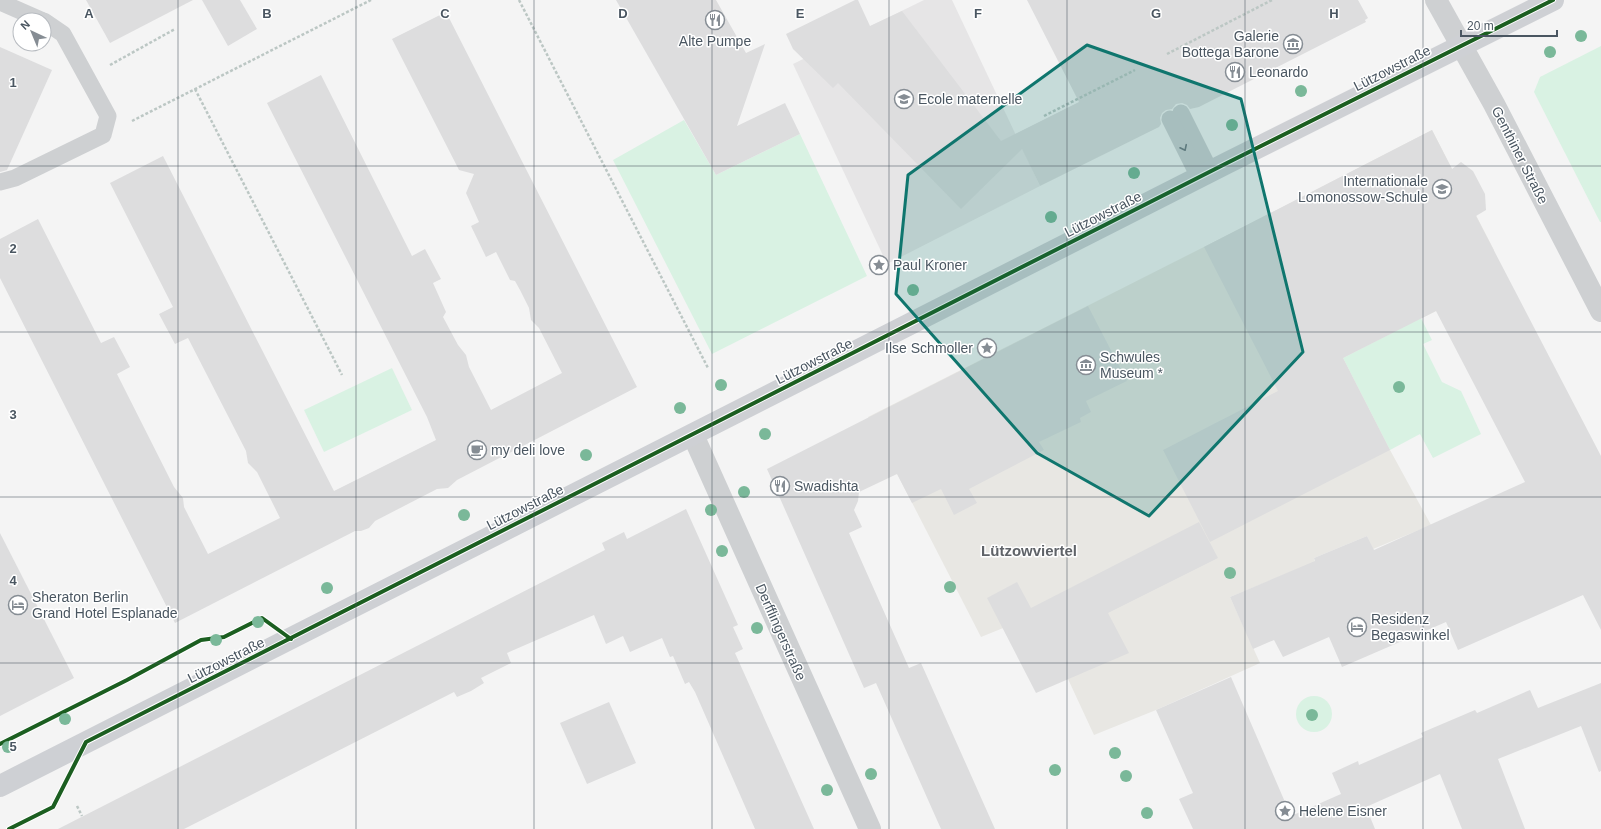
<svg xmlns="http://www.w3.org/2000/svg" width="1601" height="829" font-family="Arial,sans-serif">
<rect width="100%" height="100%" fill="#f4f4f4"/>
<polygon fill="#e8e7e3" points="1432,130 1494,250 1436,311 1343,358 1390,450 1431,525 1373,549 1367,536 1314,558 1315,562 1230,597 1260,663 1156,710 1094,735 1068,679 1035,615 981,637 868,417 1269,214"/>
<polygon fill="#e6e5e6" points="924,0 952,0 1040,186 887,264 793,64"/>
<g fill="#d9f2e3">
<polygon points="1601,46 1601,222 1600,222 1534,92 1540,77"/>
<polygon points="684,120 716,175 800,134 867,276 712,354 613,160"/>
<polygon points="1421,318 1432,340 1423,344 1442,382 1461,391 1481,434 1433,458 1420,434 1390,450 1343,358"/>
<polygon points="392,368 412,410 324,452 304,410"/>
<circle cx="1314" cy="714" r="18"/>
</g>
<g fill="#ddddde">
<polygon points="86,0 193,0 110,43"/>
<polygon points="202,0 240,0 257,29 228,46"/>
<polygon points="616,0 716,0 746,53 765,44 737,126 785,103 800,134 716,175"/>
<polygon points="855,0 858,0 870,26 902,11 1001,141 1079,102 1027,0 1358,0 1368,18 1365,20 1366,22 1199,107 1190,109 1187,105 1182,103 1176,104 1172,109 1166,110 1162,113 1160,118 1161,124 1159,127 1040,186 1022,149 961,209 838,83 833,88 793,49 786,34"/>
<polygon points="446,12 637,387 457,480 448,488 437,489 375,521 369,528 361,531 355,531 175,623 0,278 0,239 38,219 101,343 114,337 130,367 117,374 174,487 183,498 184,507 208,554 280,518 257,472 248,463 246,451 188,338 175,344 159,314 173,307 110,183 163,156 334,491 436,440 427,417 267,103 321,75 412,256 425,249 441,279 433,283 446,312 443,317 458,345 466,355 469,367 491,410 562,373 539,328 531,320 529,308 520,290 515,281 510,280 496,252 486,257 471,226 479,222 466,193 474,174 459,170 392,39"/>
<polygon points="0,47 52,70 7,170 0,172"/>
<polygon points="1432,130 1452,169 1461,162 1473,171 1485,194 1486,210 1476,216 1601,456 1601,630 1583,595 1458,650 1446,622 1342,667 1329,637 1283,657 1274,640 1253,649 1230,597 1315,561 1314,558 1367,536 1374,550 1525,482 1436,311 1343,358 1390,450 1210,542 1163,450 1278,391 1204,247"/>
<polygon points="1088,306 1127,381 1086,401 1091,412 1080,418 1081,422 1039,442 1044,450 969,489 977,503 954,515 941,489 912,503 897,474 859,492 858,501 854,510 862,527 849,533 909,668 921,663 995,829 941,829 876,683 864,688 767,469"/>
<polygon points="686,509 738,625 733,627 743,649 735,653 814,829 755,829 695,692 689,682 685,684 673,656 670,657 662,638 630,652 623,636 606,644 594,615 507,653 511,663 481,678 484,683 471,691 457,697 454,692 184,829 58,829 605,550 602,543 624,532 627,539"/>
<polygon points="1199,522 1218,558 1108,613 1129,653 1036,693 987,598 1017,582 1031,608"/>
<polygon points="0,533 74,678 0,716"/>
<polygon points="1231,677 1291,816 1341,794 1332,773 1358,761 1359,765 1423,737 1421,733 1475,710 1477,713 1530,690 1538,708 1601,683 1601,771 1599,772 1581,726 1498,759 1525,829 1462,829 1440,774 1366,807 1375,829 1193,829 1179,799 1193,793 1156,710"/>
<polygon points="609,702 636,763 587,784 560,723"/>
</g>
<g fill="none" stroke-linecap="round" stroke-linejoin="round">
<g stroke="#bcc7c4" stroke-width="2.5" stroke-dasharray="3 2" stroke-linecap="butt">
<polyline points="519,0 708,368"/>
<polyline points="1167,54 1272,0"/>
<polyline points="110,65 175,29"/>
<polyline points="195,89 342,375"/>
<polyline points="1044,116 1135,70"/>
<polyline points="132,121 371,0"/>
<polyline points="77,806 82,816"/>
</g>
<g stroke="#ced0d2" stroke-width="17">
<polyline points="0,2 41,20"/>
<polyline points="1181,113 1210,171"/>
<polyline points="1170,119 1199,177"/>
<polyline points="0,182 15,178 103,135 108,116 63,34 44,21"/>
</g>
<g stroke="#ced0d2" stroke-width="22">
<polyline points="1436,0 1494,104 1601,311"/>
<polyline points="693,435 870,829"/>
</g>
<polyline stroke="#ced0d4" stroke-width="22" points="0,786 1227,163 1553,0"/>
<defs>
<g id="cycleway">
<polyline points="0,744 127,680 201,640 224,637 262,618 291,639"/>
<polyline points="9,829 53,807 86,742 1227,163 1553,0"/>
</g>
</defs>
<use href="#cycleway" stroke="#fff" stroke-width="6"/>
<use href="#cycleway" stroke="#1b5e20" stroke-width="4"/>
</g>
<g fill="#7ab899">
<circle cx="1581" cy="36" r="6"/>
<circle cx="1550" cy="52" r="6"/>
<circle cx="1301" cy="91" r="6"/>
<circle cx="1232" cy="125" r="6"/>
<circle cx="1134" cy="173" r="6"/>
<circle cx="1051" cy="217" r="6"/>
<circle cx="913" cy="290" r="6"/>
<circle cx="721" cy="385" r="6"/>
<circle cx="1399" cy="387" r="6"/>
<circle cx="680" cy="408" r="6"/>
<circle cx="765" cy="434" r="6"/>
<circle cx="586" cy="455" r="6"/>
<circle cx="744" cy="492" r="6"/>
<circle cx="711" cy="510" r="6"/>
<circle cx="464" cy="515" r="6"/>
<circle cx="722" cy="551" r="6"/>
<circle cx="1230" cy="573" r="6"/>
<circle cx="950" cy="587" r="6"/>
<circle cx="327" cy="588" r="6"/>
<circle cx="258" cy="622" r="6"/>
<circle cx="757" cy="628" r="6"/>
<circle cx="216" cy="640" r="6"/>
<circle cx="1312" cy="715" r="6"/>
<circle cx="65" cy="719" r="6"/>
<circle cx="8" cy="747" r="6"/>
<circle cx="1115" cy="753" r="6"/>
<circle cx="1055" cy="770" r="6"/>
<circle cx="871" cy="774" r="6"/>
<circle cx="1126" cy="776" r="6"/>
<circle cx="827" cy="790" r="6"/>
<circle cx="1147" cy="813" r="6"/>
</g>
<defs><path id="oneway-chevron" d="M-2-3.5L2.5 0L-2 3.5" fill="none" stroke-width="1.6" stroke-linecap="round" stroke-linejoin="round"/></defs>
<use stroke="#727b83" href="#oneway-chevron" transform="translate(1184 148) rotate(64)"/>
<path fill="#0f766e" fill-opacity="0.2" stroke="#0f766e" stroke-width="3" stroke-linejoin="round" d="M 1087,45 L 1241,99 L 1303,352 L 1149,516 L 1037,453 L 896,294 L 908,175 Z"/>
<path fill="none" stroke="#4a5661" stroke-width="1" stroke-opacity="0.55" d="M 178,0 L 178,829M 356,0 L 356,829M 534,0 L 534,829M 712,0 L 712,829M 889,0 L 889,829M 1067,0 L 1067,829M 1245,0 L 1245,829M 1423,0 L 1423,829M 0,166 L 1601,166M 0,332 L 1601,332M 0,497 L 1601,497M 0,663 L 1601,663"/>
<defs>
<symbol id="restaurant-ring" viewBox="-11 -11 22 22"><circle r="9.5" fill="#fff" stroke="#868d94" stroke-width="1.5"/><path d="M-5-6h1v4h1v-4h1v4h1v-4h1v5L-1.5 .5V6h-2V.5L-5-1ZM5-6V6H3V1.5H1.5Q1.5-4 5-6Z" fill="#868d94"/></symbol>
<symbol id="museum-ring" viewBox="-11 -11 22 22"><circle r="9.5" fill="#fff" stroke="#868d94" stroke-width="1.5"/><path d="M0-6L6-3V-2H-6V-3ZM-5-1h2V3h-2ZM-1-1h2V3h-2ZM3-1h2V3H3ZM-6 4H6V6H-6Z" fill="#868d94"/></symbol>
<symbol id="school-ring" viewBox="-11 -11 22 22"><circle r="9.5" fill="#fff" stroke="#868d94" stroke-width="1.5"/><path d="M0-5L7-2L0 1L-7-2ZM-4 1L0 2.5L4 1V4Q0 6-4 4Z" fill="#868d94"/></symbol>
<symbol id="sight-ring" viewBox="-11 -11 22 22"><circle r="9.5" fill="#fff" stroke="#868d94" stroke-width="1.5"/><path d="M0-6L1.8-2.2L6-1.7L2.9 1.2L3.7 5.4L0 3.3L-3.7 5.4L-2.9 1.2L-6-1.7L-1.8-2.2Z" fill="#868d94"/></symbol>
<symbol id="cafe-ring" viewBox="-11 -11 22 22"><circle r="9.5" fill="#fff" stroke="#868d94" stroke-width="1.5"/><path d="M-5.5-4.5H6V0H3Q3 3.5 0 3.5H-2.5Q-5.5 3.5-5.5 0ZM3-3.2v2h1.7v-2ZM-6 4.5H4V6H-6Z" fill="#868d94"/></symbol>
<symbol id="hotel-ring" viewBox="-11 -11 22 22"><circle r="9.5" fill="#fff" stroke="#868d94" stroke-width="1.5"/><path d="M-6-4.5h1.5V1H6V5H4.5V3h-9V5H-6ZM-4 0a1.8 1.8 0 1 1 3.6 0ZM.5 0V-2.5h3Q6-2.5 6 0Z" fill="#868d94"/></symbol>
</defs>
<g fill-rule="evenodd">
<use href="#restaurant-ring" x="704" y="9" width="22" height="22"/>
<use href="#museum-ring" x="1282" y="33" width="22" height="22"/>
<use href="#restaurant-ring" x="1224" y="61" width="22" height="22"/>
<use href="#school-ring" x="893" y="88" width="22" height="22"/>
<use href="#school-ring" x="1431" y="178" width="22" height="22"/>
<use href="#sight-ring" x="868" y="254" width="22" height="22"/>
<use href="#sight-ring" x="976" y="337" width="22" height="22"/>
<use href="#museum-ring" x="1075" y="354" width="22" height="22"/>
<use href="#cafe-ring" x="466" y="439" width="22" height="22"/>
<use href="#restaurant-ring" x="769" y="475" width="22" height="22"/>
<use href="#hotel-ring" x="7" y="594" width="22" height="22"/>
<use href="#hotel-ring" x="1346" y="616" width="22" height="22"/>
<use href="#sight-ring" x="1274" y="800" width="22" height="22"/>
</g>
<g text-anchor="middle" dominant-baseline="central" stroke-width="3" stroke-linejoin="round" paint-order="stroke">
<g font-size="14" fill="#4a5661" stroke="#fff" text-anchor="start">
<text x="1279" y="36" text-anchor="end">Galerie<tspan x="1279" dy="16">Bottega Barone</tspan></text>
<text x="715" y="41" text-anchor="middle">Alte Pumpe</text>
<text x="1249" y="72">Leonardo</text>
<text x="918" y="99">Ecole maternelle</text>
<text x="1428" y="181" text-anchor="end">Internationale<tspan x="1428" dy="16">Lomonossow-Schule</tspan></text>
<text x="893" y="265">Paul Kroner</text>
<text x="973" y="348" text-anchor="end">Ilse Schmoller</text>
<text x="1100" y="357">Schwules<tspan x="1100" dy="16">Museum *</tspan></text>
<text x="491" y="450">my deli love</text>
<text x="794" y="486">Swadishta</text>
<text x="32" y="597">Sheraton Berlin<tspan x="32" dy="16">Grand Hotel Esplanade</tspan></text>
<text x="1371" y="619">Residenz<tspan x="1371" dy="16">Begaswinkel</tspan></text>
<text x="1299" y="811">Helene Eisner</text>
</g>
<g font-size="14" fill="#4a5661" stroke="#fff">
<text transform="translate(1392 68) rotate(-27)">Lützowstraße</text>
<text transform="translate(1520 155) rotate(63)">Genthiner Straße</text>
<text transform="translate(1103 214) rotate(-27)">Lützowstraße</text>
<text transform="translate(814 361) rotate(-27)">Lützowstraße</text>
<text transform="translate(525 507) rotate(-27)">Lützowstraße</text>
<text transform="translate(781 632) rotate(66)">Derfflingerstraße</text>
<text transform="translate(226 660) rotate(-27)">Lützowstraße</text>
</g>
<g font-size="15" font-weight="bold" fill="#5f6368" stroke="#fff">
<text x="1029" y="550">Lützowviertel</text>
</g>
</g>
<g font-size="13" text-anchor="middle" font-weight="bold" fill="#4a5661" stroke="#fff" stroke-width="3" stroke-linejoin="round" paint-order="stroke">
<text x="89" y="18">A</text>
<text x="267" y="18">B</text>
<text x="445" y="18">C</text>
<text x="623" y="18">D</text>
<text x="800" y="18">E</text>
<text x="978" y="18">F</text>
<text x="1156" y="18">G</text>
<text x="1334" y="18">H</text>
<text x="13" y="87">1</text>
<text x="13" y="253">2</text>
<text x="13" y="419">3</text>
<text x="13" y="585">4</text>
<text x="13" y="751">5</text>
</g>
<g transform="translate(32 32) rotate(316)"><circle r="19" fill="#ffffff" stroke="#b7bbc0"/>
<path d="M0-3L7 15L0 10L-7 15Z" fill="#868d94"/>
<text y="-6" font-size="11" font-weight="bold" text-anchor="middle" fill="#4a5661">N</text>
</g>
<path d="M1461 30v6h96v-6" fill="none" stroke="#4a5661" stroke-width="2"/>
<text x="1467" y="30" font-size="12" fill="#4a5661" stroke="#ffffff" stroke-width="3" paint-order="stroke">20 m</text>
</svg>
